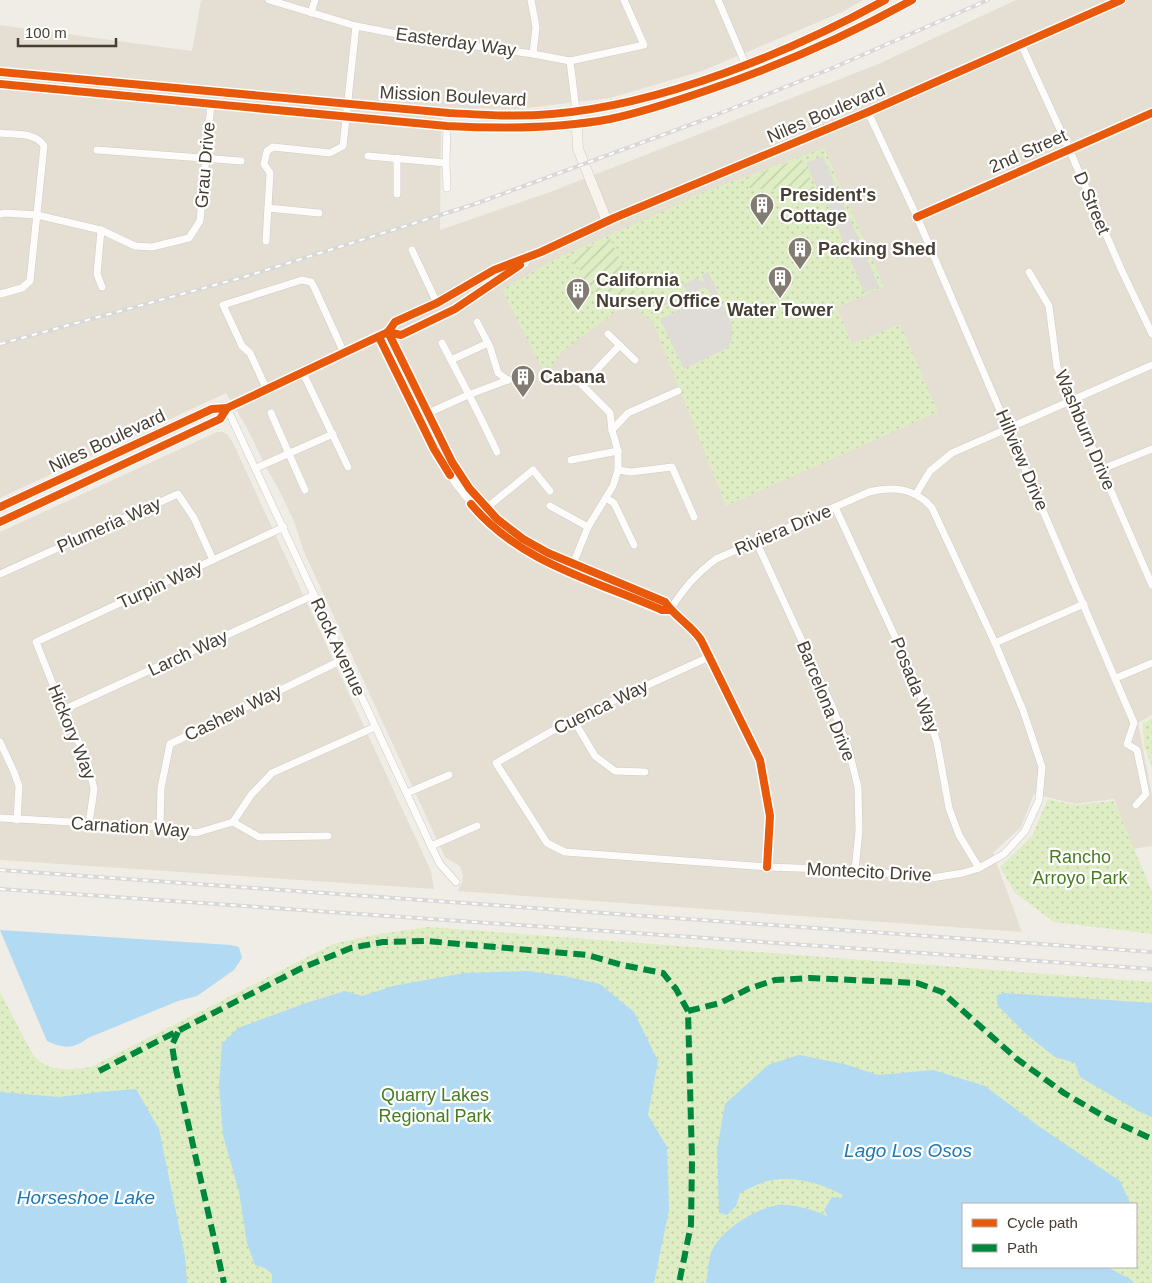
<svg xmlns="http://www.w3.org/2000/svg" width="1152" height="1283" font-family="Arial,sans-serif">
<defs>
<pattern id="park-dots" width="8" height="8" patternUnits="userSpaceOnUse" patternTransform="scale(1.25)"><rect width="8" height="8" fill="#deedc4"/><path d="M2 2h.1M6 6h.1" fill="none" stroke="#c0cca9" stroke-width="1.8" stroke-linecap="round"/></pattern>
<pattern id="garden-furrows" width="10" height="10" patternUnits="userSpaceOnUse" patternTransform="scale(1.25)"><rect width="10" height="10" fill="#deedc4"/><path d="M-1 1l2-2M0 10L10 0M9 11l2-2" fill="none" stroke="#c0cca9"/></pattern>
</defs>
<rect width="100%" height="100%" fill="#f0ede7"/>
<g fill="#e5dfd3">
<polygon points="203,0 863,0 842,12 702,71 610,98 518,109 444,108 441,134 440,230 550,192 876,65 1016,0 1152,0 1152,715 1138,723 1152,795 1152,846 1132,849 1114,799 1075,804 1034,794 1021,827 993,853 1022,932 457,891 462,883 463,876 460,866 446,858 444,855 304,552 294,521 278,488 267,469 247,428 226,393 0,498 0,25 192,51 201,1"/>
<polygon points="217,432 223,432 227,434 233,443 431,871 434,889 0,860 0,532"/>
</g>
<g fill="url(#park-dots)" fill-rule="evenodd">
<polygon points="824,148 884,287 837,307 852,344 900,324 938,412 726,506 653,322 632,306 615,312 563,351 544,376 540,364 502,290 551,261 695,197 559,245"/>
<polygon points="1152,718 1152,769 1144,745 1143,723"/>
<polygon points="1048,799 1074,805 1114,801 1152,891 1152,934 1054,922 1015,893 1000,867 1032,836"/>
<path d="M 429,927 L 1152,982 L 1152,1283 L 0,1283 L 0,992 L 33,1055 C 49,1073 69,1070 91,1067 L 333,944 L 379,934 ZM 963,1204 L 1136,1204 L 1136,1267 L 963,1267 Z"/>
</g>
<g fill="url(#garden-furrows)">
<path d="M 801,158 L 817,195 L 806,200 C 789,189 770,187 751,190 L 746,178 Z"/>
<polygon points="610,238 635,293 615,299 578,286 582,279 580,270 567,257"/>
</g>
<g fill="#dfdcd7">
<polygon points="823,156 879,287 864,293 823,192 819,193 806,163"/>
<polygon points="708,272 732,326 732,339 729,347 684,369 660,319 706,297 709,302 712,301 708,288 705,287 657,309 655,304 687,290 682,285 696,278 702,282 704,281 702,275"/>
</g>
<g fill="#b2daf3">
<path d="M 0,930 L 231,945 L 239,947 L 242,958 L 234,970 L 197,996 L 178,1001 L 88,1038 C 74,1049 63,1049 47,1041 Z"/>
<polygon points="528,971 564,976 600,984 634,1012 658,1061 648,1115 667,1147 669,1210 654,1283 272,1283 272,1274 265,1268 255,1265 247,1243 239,1192 223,1135 219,1085 222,1044 238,1028 306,1003 345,991 362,996 393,986 464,973"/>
<polygon points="1003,993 1152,1003 1152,1117 1138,1111 1080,1077 1075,1063 1055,1057 1026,1034 998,1006 996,996"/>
<path d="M 799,1055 L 844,1064 L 878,1075 L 933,1070 L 985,1086 L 1037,1125 L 1120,1181 L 1130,1203 L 963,1204 L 963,1267 L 1109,1268 L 1130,1279 L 1134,1283 L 706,1283 C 708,1274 708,1261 711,1253 C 719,1231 756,1208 778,1205 C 788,1203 817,1210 826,1216 L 827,1215 L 824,1210 L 832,1197 L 841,1198 L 843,1195 C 821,1183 793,1175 768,1181 C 759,1183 749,1189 740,1193 L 736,1206 L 727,1215 L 719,1213 L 717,1150 L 725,1104 L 768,1065 Z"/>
<polygon points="136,1089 159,1129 185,1256 187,1283 0,1283 0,1092 59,1097 100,1092"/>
</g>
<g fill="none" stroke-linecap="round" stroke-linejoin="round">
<defs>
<g id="street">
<polyline points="269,0 356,26 418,38 533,54 570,61 644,45 624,0"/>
<polyline points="531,0 536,27 533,54"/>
<polyline points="718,0 747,68"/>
<polyline points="311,13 315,0"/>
<polyline points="1021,44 1069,149 1121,269 1152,334"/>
<polyline points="570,61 576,110"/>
<polyline points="868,112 917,217 1134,723 1127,744 1137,750 1146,794 1136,805"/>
<polyline points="447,126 446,163 447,188"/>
<path d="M 0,133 C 15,135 36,132 44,146 L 30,281 L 22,288 L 0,294"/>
<polyline points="97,150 241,161"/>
<polyline points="368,156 446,163"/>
<polyline points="397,158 397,194"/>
<polyline points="268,208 319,213"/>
<polyline points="0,214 5,213 37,215 101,230 135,246 152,247 189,238 200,221 211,104"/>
<polyline points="917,217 1152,113"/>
<polyline points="101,230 97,274 102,287"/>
<polyline points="266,241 270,173 264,164 267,151 273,147 330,153 343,146 356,26"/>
<polyline points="412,250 437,303"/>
<polyline points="1029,272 1049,306 1057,367 1152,585"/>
<polyline points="477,322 490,347 498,373 508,380"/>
<path d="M 388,332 L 452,462 L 469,488 L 497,519 L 523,539 L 548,553 L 665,602 C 675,617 691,625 701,640 L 760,760 L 770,816 L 767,867"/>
<polyline points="608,334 635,360"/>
<polyline points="379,337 434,449 455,483 482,517 505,537 544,562 662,610 670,610"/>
<path d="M 442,343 C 461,379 480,415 497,452"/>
<polyline points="451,360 488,343"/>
<polyline points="303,373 348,467"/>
<polyline points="267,390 250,353 242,346 223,305 302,280 311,282 314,287 344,353"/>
<polyline points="227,408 431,846 440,864 456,882"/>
<polyline points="271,413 305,490"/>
<polyline points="424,415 468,395 508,380"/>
<polyline points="612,430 628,413 678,391"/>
<polyline points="571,460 618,451"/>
<polyline points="256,468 333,434"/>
<polyline points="1102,469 1152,449"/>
<polyline points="618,470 631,472 672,467 694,517"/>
<polyline points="916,494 930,471 952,453 1152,365"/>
<polyline points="606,498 614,503 634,545"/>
<polyline points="550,506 588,527"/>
<polyline points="835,507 915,680 937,742 949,808 959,835 979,868"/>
<polyline points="484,510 533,470 550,491"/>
<polyline points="756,541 832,706 848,747 858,787 859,831 855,870"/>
<polyline points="573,564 588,527 613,486 618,470 618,451 612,430 610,413 582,385 620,345"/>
<polyline points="0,574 178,494 194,518 213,560"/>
<path d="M 670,610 C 684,588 695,575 716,559 L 869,492 C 892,486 916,488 932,508 L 995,643 L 1023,710 L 1042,767 L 1039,800 L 1025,831 L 1004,854 L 979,868 L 963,873 L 932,878 L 855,870 L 767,867 L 565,852 L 547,843 L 496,763 L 573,719 L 709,657"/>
<polyline points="995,643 1084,604"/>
<polyline points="1116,678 1152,663"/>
<polyline points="63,710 314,595"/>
<polyline points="573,719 595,756 615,771 645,772"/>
<polyline points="0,742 14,772 19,786 17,820"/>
<polyline points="407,793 449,775"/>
<polyline points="0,818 160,827 196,833 233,822 251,795 272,773 375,727"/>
<polyline points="233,822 259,837 328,836"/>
<polyline points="89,824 94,789 87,759 63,710 36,642 284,527"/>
<polyline points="160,827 161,788 170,744 344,659"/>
<polyline points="431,846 477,826"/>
</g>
<g id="secondary">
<polyline points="576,110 578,149 607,221"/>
<polyline points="388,332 401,335 455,309 524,263"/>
<polyline points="0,507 212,409 227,408 388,332 395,322 437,303 494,270 541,252 614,218 868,112 1121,0"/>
<polyline points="0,522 220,419 227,408"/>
</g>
<g id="primary">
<path d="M 0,72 L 449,113 C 484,115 517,117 552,114 C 661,105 789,53 885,0"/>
<path d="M 0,84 L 447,126 C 502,129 556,129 610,119 C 643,112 676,101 708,90 C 778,66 847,36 912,0"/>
</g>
</defs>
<use href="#street" stroke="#cecbc5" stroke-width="8"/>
<use href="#secondary" stroke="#d1ccbe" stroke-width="11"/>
<use href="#primary" stroke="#d4c9b2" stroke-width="11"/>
<use href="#street" stroke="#fdfcfb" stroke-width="7"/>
<use href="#secondary" stroke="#f6f4ed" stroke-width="10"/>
<use href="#primary" stroke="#f1ece2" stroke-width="10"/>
<defs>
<g id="rail">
<polyline points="0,344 244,277 475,204 706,119 835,67 988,0"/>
<polyline points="0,870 1152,952"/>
<polyline points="0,889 1152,969"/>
</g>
</defs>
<use href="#rail" stroke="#d8d8d7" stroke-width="4"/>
<use href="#rail" stroke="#fff" stroke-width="2" stroke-dasharray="5.5" stroke-linecap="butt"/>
<g stroke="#00873e" stroke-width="6" stroke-dasharray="12 6" stroke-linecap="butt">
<polyline points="688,1011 720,1003 748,989 775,980 810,978 917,983 942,992 1017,1059 1064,1093 1107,1118 1152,1139"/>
<polyline points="178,1032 172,1045 175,1065 224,1283"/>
<polyline points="99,1071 302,968 351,948 383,942 426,941 587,955 622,965 663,973 676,989 688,1011 692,1160 691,1225 679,1283"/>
</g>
<defs>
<g id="cycleway">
<path d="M 0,72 L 449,113 C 484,115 517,117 552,114 C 661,105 789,53 885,0"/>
<path d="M 0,84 L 447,126 C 502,129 556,129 610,119 C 643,112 676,101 708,90 C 778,66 847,36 912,0"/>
<polyline points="917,217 1152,113"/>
<path d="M 388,332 L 452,462 L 469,488 L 497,519 L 523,539 L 548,553 L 665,602 C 675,617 691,625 701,640 L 760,760 L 770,816 L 767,867"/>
<polyline points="388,332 401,335 455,309 520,265"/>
<polyline points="379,337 434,449 450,475"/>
<path d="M 471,504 C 520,563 594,580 662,610 L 670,610"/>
<polyline points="0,507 212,409 227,408 388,332 395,322 437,303 494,270 541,252 614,218 868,112 1121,0"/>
<polyline points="0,522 220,419 227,408"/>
</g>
</defs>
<use href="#cycleway" stroke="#fff" stroke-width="11"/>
<use href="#cycleway" stroke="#e8590c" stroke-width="8"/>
</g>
<defs>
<symbol id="building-pin" viewBox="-11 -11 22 30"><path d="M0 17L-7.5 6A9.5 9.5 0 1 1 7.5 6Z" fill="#827b72" stroke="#fff"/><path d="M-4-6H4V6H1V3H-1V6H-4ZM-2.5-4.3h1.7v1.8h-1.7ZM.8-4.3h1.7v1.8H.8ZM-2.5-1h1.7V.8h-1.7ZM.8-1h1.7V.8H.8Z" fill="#fff"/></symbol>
</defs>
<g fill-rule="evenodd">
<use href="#building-pin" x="748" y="191" width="28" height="38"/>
<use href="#building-pin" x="786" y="235" width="28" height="38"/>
<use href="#building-pin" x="766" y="264" width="28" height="38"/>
<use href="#building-pin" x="564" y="276" width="28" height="38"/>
<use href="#building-pin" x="509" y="363" width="28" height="38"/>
</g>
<g text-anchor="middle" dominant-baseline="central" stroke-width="4.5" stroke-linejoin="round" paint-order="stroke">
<g font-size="18" fill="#463e33" stroke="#fff">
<text transform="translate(456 42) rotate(8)">Easterday Way</text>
<text transform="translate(453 96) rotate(3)">Mission Boulevard</text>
<text transform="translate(826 113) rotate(-23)">Niles Boulevard</text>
<text transform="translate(1028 151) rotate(-24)">2nd Street</text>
<text transform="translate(205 165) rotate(-85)">Grau Drive</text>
<text transform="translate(1092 203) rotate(67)">D Street</text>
<text transform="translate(1085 430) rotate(67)">Washburn Drive</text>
<text transform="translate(107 441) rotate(-25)">Niles Boulevard</text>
<text transform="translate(1022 460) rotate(67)">Hillview Drive</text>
<text transform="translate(109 525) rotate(-24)">Plumeria Way</text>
<text transform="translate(783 530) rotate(-23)">Riviera Drive</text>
<text transform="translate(160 585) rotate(-25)">Turpin Way</text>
<text transform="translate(338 647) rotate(65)">Rock Avenue</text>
<text transform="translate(188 653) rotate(-25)">Larch Way</text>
<text transform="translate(915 685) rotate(68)">Posada Way</text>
<text transform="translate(826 701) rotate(68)">Barcelona Drive</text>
<text transform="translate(601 707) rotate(-26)">Cuenca Way</text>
<text transform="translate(233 713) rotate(-26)">Cashew Way</text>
<text transform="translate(72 732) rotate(68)">Hickory Way</text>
<text transform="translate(130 827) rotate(4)">Carnation Way</text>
<text transform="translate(869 872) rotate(3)">Montecito Drive</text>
</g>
<g font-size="18" font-weight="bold" fill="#463e33" stroke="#fff" text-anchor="start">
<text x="780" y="195">President's<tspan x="780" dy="21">Cottage</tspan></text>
<text x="818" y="249">Packing Shed</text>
<text x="596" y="280">California<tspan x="596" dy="21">Nursery Office</tspan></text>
<text x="780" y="310" text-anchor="middle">Water Tower</text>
<text x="540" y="377">Cabana</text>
</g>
<g font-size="18" fill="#457d20" stroke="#fff">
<text x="1080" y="857">Rancho<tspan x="1080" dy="21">Arroyo Park</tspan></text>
<text x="435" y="1095">Quarry Lakes<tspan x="435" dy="21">Regional Park</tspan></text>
</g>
<g font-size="19" font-style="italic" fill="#2079b3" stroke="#fff">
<text x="908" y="1150">Lago Los Osos</text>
<text x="86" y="1197">Horseshoe Lake</text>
</g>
</g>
<rect x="962" y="1203" width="175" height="65" fill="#ffffff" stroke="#b5b2ad"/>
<rect x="972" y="1219" width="25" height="8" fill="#e8590c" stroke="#b5b2ad"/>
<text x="1007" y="1228" font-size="15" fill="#463e33">Cycle path</text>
<rect x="972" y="1244" width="25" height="8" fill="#00873e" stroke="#b5b2ad"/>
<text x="1007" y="1253" font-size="15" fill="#463e33">Path</text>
<path d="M18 38v8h98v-8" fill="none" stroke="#463e33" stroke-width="2.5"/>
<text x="25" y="38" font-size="15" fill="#463e33" stroke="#ffffff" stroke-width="4" paint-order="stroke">100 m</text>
</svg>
